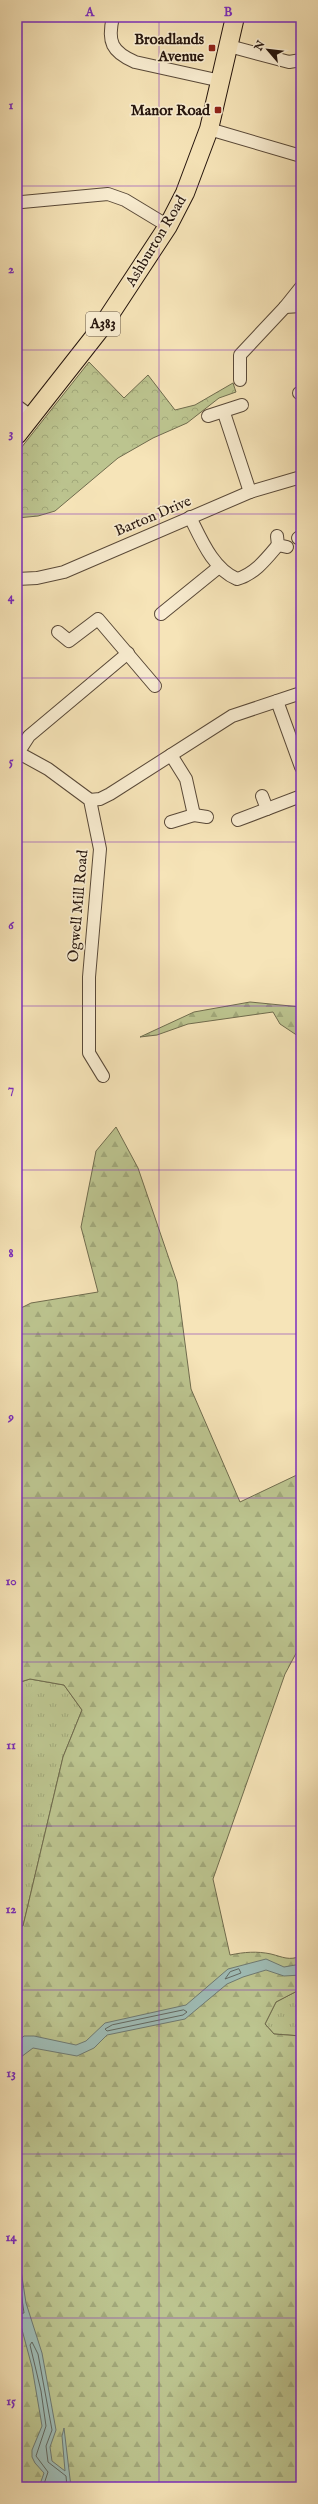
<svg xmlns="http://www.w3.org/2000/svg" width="318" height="2504" font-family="'IM FELL English',serif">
<defs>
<pattern id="grass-tufts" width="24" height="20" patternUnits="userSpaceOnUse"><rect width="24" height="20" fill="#bcc48f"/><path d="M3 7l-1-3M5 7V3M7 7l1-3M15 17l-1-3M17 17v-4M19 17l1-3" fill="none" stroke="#a1a87a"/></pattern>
<pattern id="forest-firs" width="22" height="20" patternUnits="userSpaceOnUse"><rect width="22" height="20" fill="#bcc48f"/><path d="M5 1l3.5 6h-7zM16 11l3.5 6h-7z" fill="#a1a87a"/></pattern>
<pattern id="park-crowns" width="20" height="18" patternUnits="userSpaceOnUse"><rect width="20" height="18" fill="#bcc48f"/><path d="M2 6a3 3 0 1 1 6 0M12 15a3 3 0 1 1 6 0" fill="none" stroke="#a1a87a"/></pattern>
</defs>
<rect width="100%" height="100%" fill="#f6e4b8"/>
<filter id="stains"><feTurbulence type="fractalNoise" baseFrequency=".005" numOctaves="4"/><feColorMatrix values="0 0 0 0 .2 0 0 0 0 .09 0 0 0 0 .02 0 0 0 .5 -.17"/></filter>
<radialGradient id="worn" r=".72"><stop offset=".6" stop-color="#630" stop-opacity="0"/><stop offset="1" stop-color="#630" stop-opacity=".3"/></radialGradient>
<g fill="url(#grass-tufts)" stroke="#706c4e">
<polygon points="30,1679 64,1685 82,1710 63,1757 23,1926 17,1926 17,1683"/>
<polygon points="301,1989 301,2036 274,2034 265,2024 276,2002"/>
</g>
<g fill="url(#forest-firs)" stroke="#706c4e">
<polygon points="250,1002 301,1007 301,1038 280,1024 273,1012 188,1024 157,1035 140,1037 194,1012"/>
<path d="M 116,1127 L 138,1168 L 177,1282 L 191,1389 L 240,1502 L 301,1473 L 301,1644 L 285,1674 L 213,1879 L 230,1955 C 244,1952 257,1951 271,1954 C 283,1957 289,1961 301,1956 L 301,1989 L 276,2002 L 265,2024 L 274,2034 L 301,2036 L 301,2487 L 17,2487 L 17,1926 L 23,1926 L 63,1757 L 82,1710 L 64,1685 L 30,1679 L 17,1683 L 17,1310 L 31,1303 L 98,1292 L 81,1227 L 96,1151 Z"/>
</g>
<polygon fill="url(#park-crowns)" stroke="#706c4e" points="89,362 124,398 148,375 175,410 195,405 233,383 236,392 219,398 187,423 153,438 118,458 55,511 38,516 17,518 17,453"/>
<g fill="#9fbdb7" stroke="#6e7a73">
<polygon points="266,1959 284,1967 301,1964 301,1975 284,1976 266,1970 243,1977 227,1984 185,2019 107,2035 94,2048 77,2056 33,2048 17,2060 17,2042 24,2036 34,2036 76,2045 86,2041 105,2023 186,2005 228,1969"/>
<polygon points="17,2244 26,2303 42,2353 56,2430 50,2447 52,2461 65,2471 62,2436 64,2428 71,2487 39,2487 44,2473 35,2463 32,2457 32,2450 42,2426 32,2367 17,2311"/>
</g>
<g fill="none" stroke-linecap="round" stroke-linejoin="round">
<g stroke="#626962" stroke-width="1">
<polygon points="239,1969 241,1973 225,1979 230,1972"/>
<polygon points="184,2010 187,2012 183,2015 107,2031 105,2029 112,2025"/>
<polyline points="17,2263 24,2313 17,2314"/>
<polyline points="43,2487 48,2472 36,2456 46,2426 41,2391 30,2345 32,2342 38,2354 52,2430 46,2446 48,2462 66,2476 67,2487"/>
</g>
<defs>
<g id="minor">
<path d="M 113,17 C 107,42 112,52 135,62 L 221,81"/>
<polyline points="229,46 289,62 301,60"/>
<polyline points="209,129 301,156"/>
<polyline points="22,202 108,194 125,200 168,226"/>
<polyline points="285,307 301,306"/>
<polyline points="240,380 240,355 285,307 301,287"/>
<polyline points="299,393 301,393"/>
<polyline points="17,406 32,417"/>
<polyline points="224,413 250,492"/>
<polyline points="208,416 242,405"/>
<path d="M 190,517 C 201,539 213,569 237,579 C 255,574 267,558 278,545"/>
<polyline points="277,536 278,545 287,547"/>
<polyline points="298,538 301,536"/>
<polyline points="17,579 37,578 64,572 250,492 301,477"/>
<polyline points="161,614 219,567"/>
<polyline points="58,632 69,641 98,619 155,686"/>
<polyline points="277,701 301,767"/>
<polyline points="17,752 48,769 90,800 100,849 89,977 89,1053 103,1076"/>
<polyline points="18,753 29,736 128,653"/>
<polyline points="262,796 267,809"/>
<polyline points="90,800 100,799 110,794 232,716 301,693"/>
<polyline points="194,815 207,817"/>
<polyline points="238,820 301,796"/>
<polyline points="171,822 194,815 186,779 171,755"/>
</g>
<polyline id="primary" points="17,435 101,328 168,226 185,193 209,129 235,17"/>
</defs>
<use href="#minor" stroke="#594938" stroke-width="14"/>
<use href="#primary" stroke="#25150d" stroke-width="20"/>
<use href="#minor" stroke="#f9edd1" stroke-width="12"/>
<use href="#primary" stroke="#f6e4b8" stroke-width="18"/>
</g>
<path fill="none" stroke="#7b2cbf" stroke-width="1" stroke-opacity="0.55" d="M 159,17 L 159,2487M 17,186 L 301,186M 17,350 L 301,350M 17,514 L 301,514M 17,678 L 301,678M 17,842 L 301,842M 17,1006 L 301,1006M 17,1170 L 301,1170M 17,1334 L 301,1334M 17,1498 L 301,1498M 17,1662 L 301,1662M 17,1826 L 301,1826M 17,1990 L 301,1990M 17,2154 L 301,2154M 17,2318 L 301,2318"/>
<g fill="#8f2418" stroke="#f9edd1" stroke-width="1.5">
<rect x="208" y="44" width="8" height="8" rx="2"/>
<rect x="214" y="106" width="8" height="8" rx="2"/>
</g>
<g text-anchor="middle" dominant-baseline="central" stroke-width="3.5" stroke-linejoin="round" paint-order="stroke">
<rect fill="#f9edd1" stroke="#655648" stroke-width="1" x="86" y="312" width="34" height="24" rx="3"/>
<g font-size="14" font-weight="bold" fill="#25150d">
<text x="103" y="324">A383</text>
</g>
<g font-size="15" font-weight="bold" fill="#25150d" stroke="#f9edd1" text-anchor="end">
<text x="204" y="39">Broadlands<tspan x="204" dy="17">Avenue</tspan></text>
<text x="210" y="110">Manor Road</text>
</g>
<g font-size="15" fill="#25150d" stroke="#f9edd1">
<text transform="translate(156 241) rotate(-59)">Ashburton Road</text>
<text transform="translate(153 516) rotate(-23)">Barton Drive</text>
<text transform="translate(78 906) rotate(-85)">Ogwell Mill Road</text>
</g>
</g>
<rect width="318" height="2504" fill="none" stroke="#f6e4b8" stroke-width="44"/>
<g transform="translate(268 50) rotate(298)" stroke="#f9edd1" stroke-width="3" paint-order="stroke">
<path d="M0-3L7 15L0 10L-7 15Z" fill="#25150d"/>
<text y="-6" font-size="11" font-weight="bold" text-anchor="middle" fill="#25150d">N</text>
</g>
<rect x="22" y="22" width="274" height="2460" fill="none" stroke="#7b2cbf" stroke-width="1.5"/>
<g font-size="13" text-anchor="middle" font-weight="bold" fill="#7b2cbf">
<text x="90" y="16">A</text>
<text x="228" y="16">B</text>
<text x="11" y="109">1</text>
<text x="11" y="273">2</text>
<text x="11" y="437">3</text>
<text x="11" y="601">4</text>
<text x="11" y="765">5</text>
<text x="11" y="929">6</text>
<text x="11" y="1093">7</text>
<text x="11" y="1257">8</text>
<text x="11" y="1421">9</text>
<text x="11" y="1585">10</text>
<text x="11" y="1749">11</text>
<text x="11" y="1913">12</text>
<text x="11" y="2077">13</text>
<text x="11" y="2241">14</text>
<text x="11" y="2405">15</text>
</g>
<rect width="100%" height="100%" filter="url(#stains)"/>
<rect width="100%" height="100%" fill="url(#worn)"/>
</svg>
